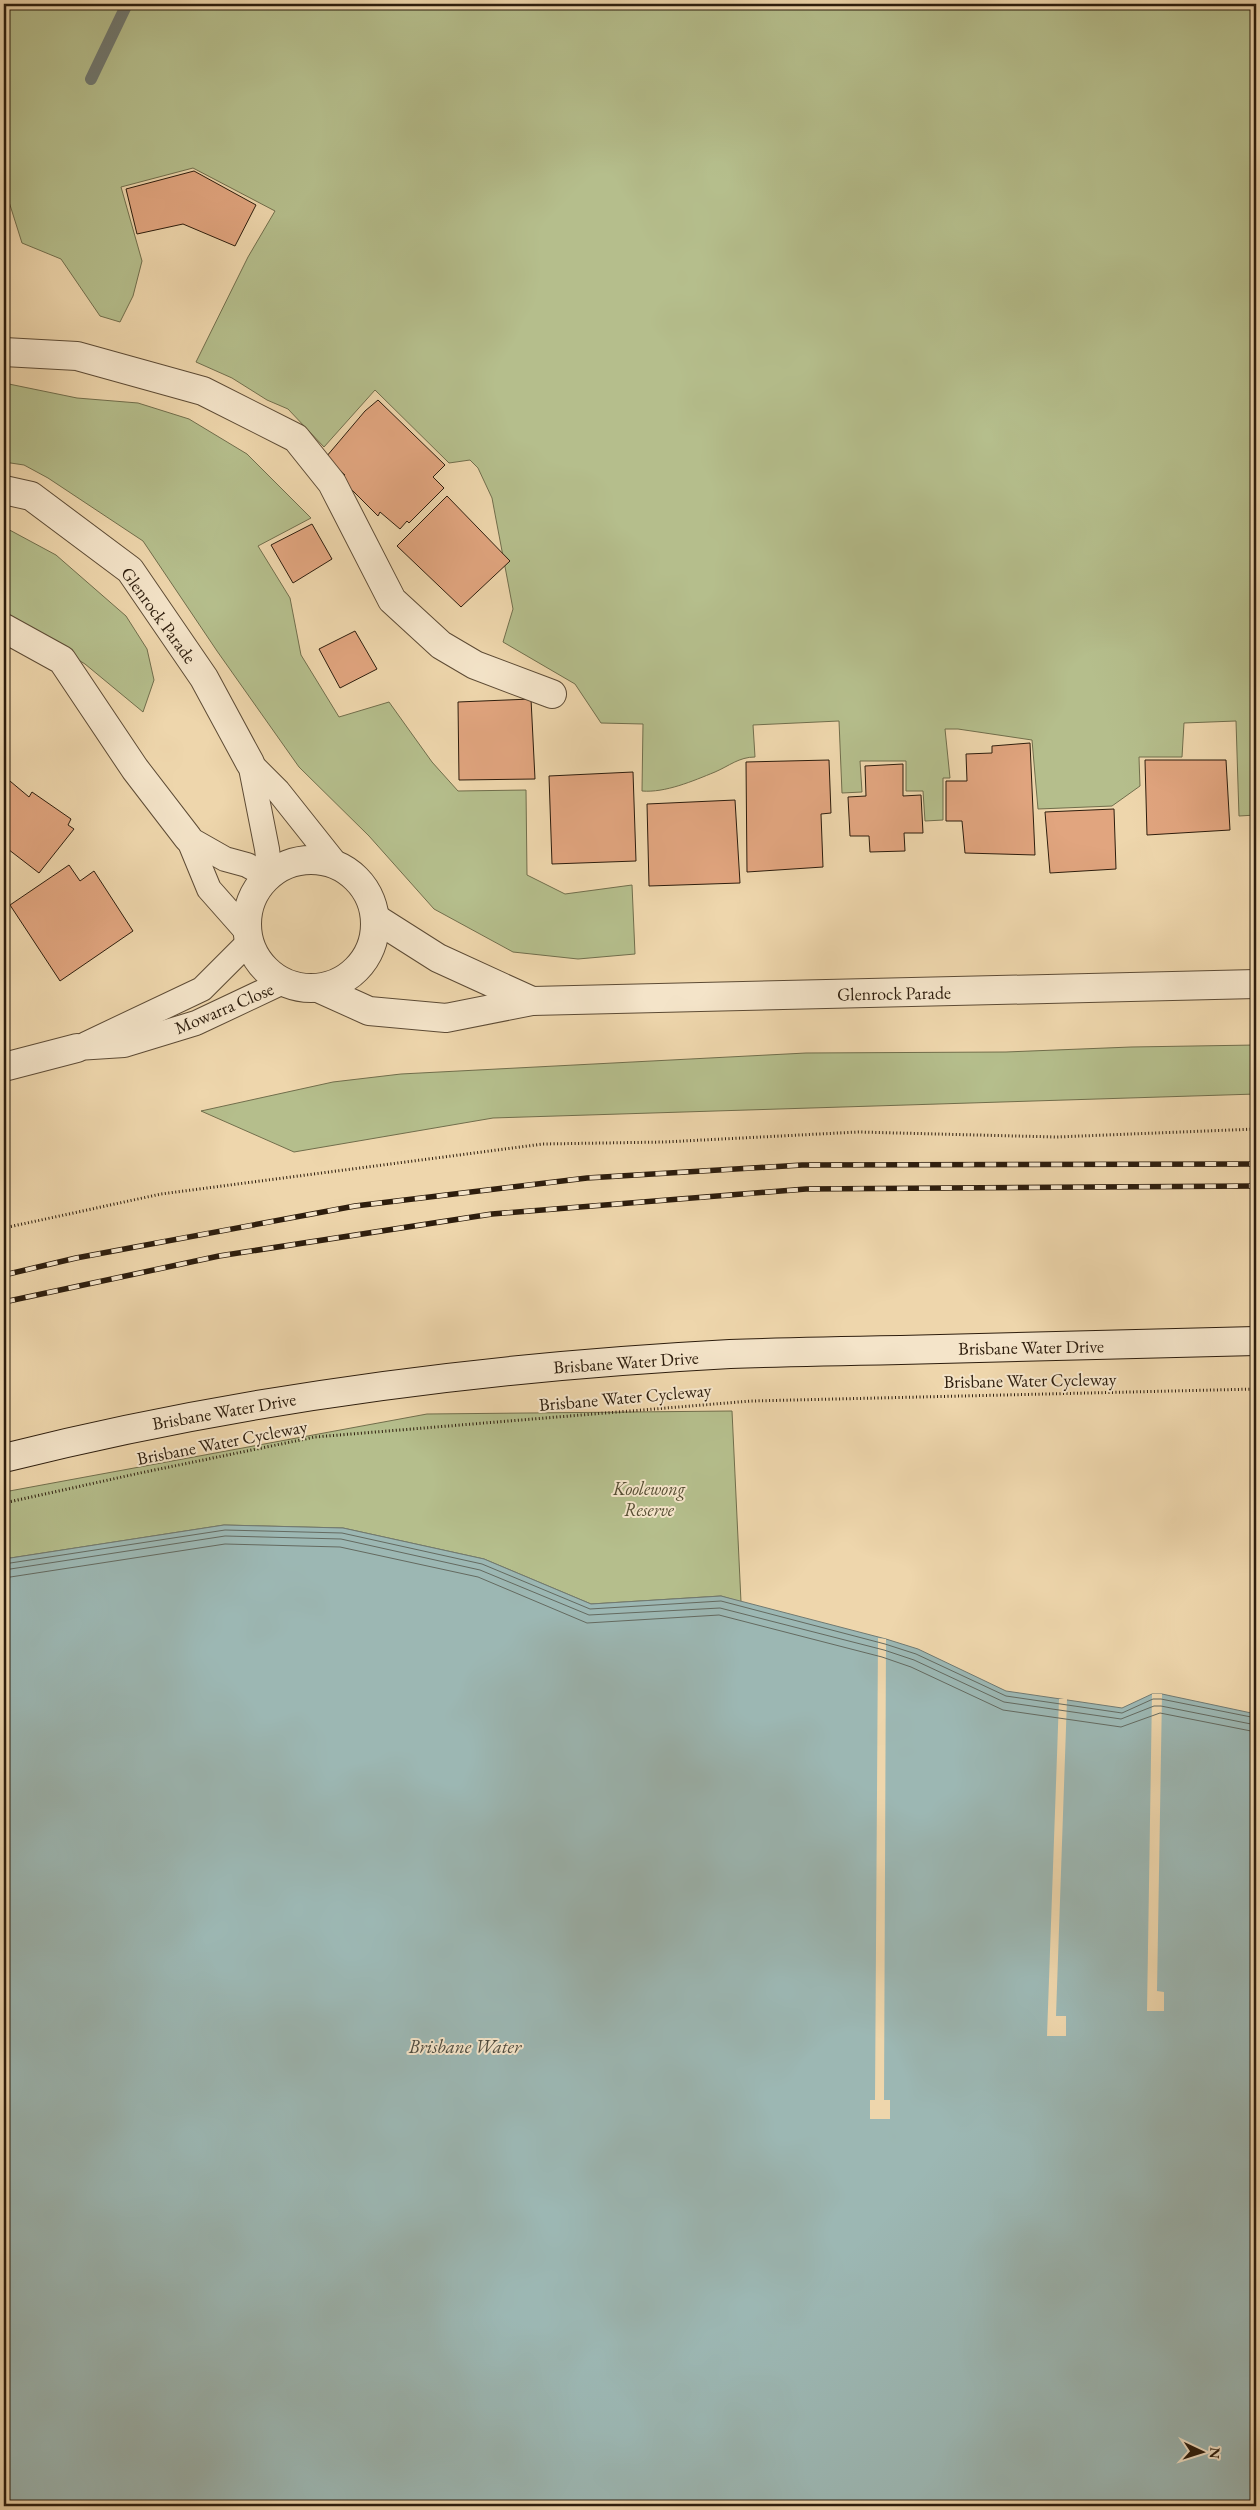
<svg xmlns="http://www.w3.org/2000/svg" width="1260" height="2510" font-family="'EB Garamond',serif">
<rect width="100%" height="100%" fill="#eed6ac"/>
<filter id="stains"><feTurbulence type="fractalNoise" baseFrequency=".004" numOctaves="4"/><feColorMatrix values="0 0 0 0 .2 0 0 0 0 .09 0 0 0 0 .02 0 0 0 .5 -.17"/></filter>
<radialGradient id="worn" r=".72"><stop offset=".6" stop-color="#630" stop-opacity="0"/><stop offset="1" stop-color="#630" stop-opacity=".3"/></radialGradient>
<g fill="#b5be8c" stroke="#716e4c">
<path d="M 4,4 L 1256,4 L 1256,815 L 1239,816 L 1236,721 L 1184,723 L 1182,757 L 1139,757 L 1140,786 L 1112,806 L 1038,809 L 1032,740 L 958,729 L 945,729 L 950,778 L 943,778 L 943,820 L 925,821 L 923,791 L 906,791 L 906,761 L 860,761 L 862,792 L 842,793 L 839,721 L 753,725 L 755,757 C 739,757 729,766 715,772 C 693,781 665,793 642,791 L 643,724 L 601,723 L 575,684 L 503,642 L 513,609 L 492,498 L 478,468 L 470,460 L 449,463 L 375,390 L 324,447 L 288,409 L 267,400 L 232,378 L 196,362 L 248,257 L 275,211 L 193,168 L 121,187 L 142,261 L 133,296 L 120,322 L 100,316 L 61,259 L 22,243 L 4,186 Z"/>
<polygon points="4,383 77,398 138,403 189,419 247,454 311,518 258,546 290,598 301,655 339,717 389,702 432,762 458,791 526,790 527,875 565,894 632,885 635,954 578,959 513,952 434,909 369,836 299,767 217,651 143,541 48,478 24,465 4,462"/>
<polygon points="4,527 56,555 126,616 147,649 154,680 143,712 85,664 4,613"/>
<polygon points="1256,1045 1256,1094 493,1118 294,1152 201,1111 333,1082 401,1074 806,1053 1006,1052 1131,1047"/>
<polygon points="732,1411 741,1602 721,1596 591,1604 484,1559 343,1528 224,1525 4,1559 4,1492 427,1414"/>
</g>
<polygon fill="#9cb7b3" stroke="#707971" points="224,1525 343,1528 484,1559 591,1604 721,1596 886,1639 918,1649 1006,1691 1122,1708 1152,1694 1162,1694 1256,1714 1256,2506 4,2506 4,1559"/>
<g fill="#eed6ac">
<polygon points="878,1638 886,1639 884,2100 890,2100 890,2119 870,2119 870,2100 875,2100"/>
<polygon points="1152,1694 1162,1694 1157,1991 1164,1992 1164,2011 1147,2011"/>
<polygon points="1059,1699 1067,1699 1056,2016 1066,2016 1066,2036 1047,2036"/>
</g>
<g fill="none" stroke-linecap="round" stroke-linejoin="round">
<g stroke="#646a60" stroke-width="1">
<polyline points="4,1564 225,1530 342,1533 482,1564 590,1609 721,1601 885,1644 916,1654 1006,1696 1122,1713 1153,1699 1161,1699 1256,1718"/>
<polyline points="4,1570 225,1536 341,1539 480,1570 589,1615 720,1608 884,1650 914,1660 1004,1702 1121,1719 1154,1706 1161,1706 1256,1725"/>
<polyline points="4,1578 225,1544 340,1547 478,1577 587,1623 719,1615 882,1657 911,1667 1003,1710 1121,1727 1160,1713 1256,1732"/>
</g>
<polyline stroke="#707971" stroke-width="12" points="91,79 127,4"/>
</g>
<g fill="#e1a57f" stroke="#2d1d0d">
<polygon points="194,171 256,205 235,246 183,224 137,234 126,189"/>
<polygon points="378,400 445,465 433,477 444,488 409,523 407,521 400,529 380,512 378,516 341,479 345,475 326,457 365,411"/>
<polygon points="447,496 510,561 461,607 397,546"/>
<polygon points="312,524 332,559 293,583 271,545"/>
<polygon points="355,631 377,669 340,688 319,649"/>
<polygon points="531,699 535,779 459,780 458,702"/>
<polygon points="1030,743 1035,855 965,853 962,821 946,821 946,781 967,781 966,754 992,753 992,746"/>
<polygon points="829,760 831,813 821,814 823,867 747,872 746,762"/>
<polygon points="1145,760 1226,760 1230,830 1147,835"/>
<polygon points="903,764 903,796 921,795 923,833 904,833 905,851 870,852 869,836 850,836 848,797 866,796 865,766"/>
<polygon points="633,772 636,861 552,864 549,776"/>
<polygon points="4,776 29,797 32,792 71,819 68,825 74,829 39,873 4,846"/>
<polygon points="735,800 740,883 649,886 647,804"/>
<polygon points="1114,809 1116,869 1050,873 1045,812"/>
<polygon points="69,865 80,881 94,871 133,931 60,981 10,905"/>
</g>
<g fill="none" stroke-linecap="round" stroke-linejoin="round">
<defs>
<g id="lane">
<polyline points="250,763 278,791 336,864"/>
<polyline points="250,763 267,849 270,874"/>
<polyline points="188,838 209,889 247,932"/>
<polyline points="188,838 225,859 247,865 267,876"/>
<polyline points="86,1044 202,989 249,942"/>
<polyline points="77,1048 124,1045 196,1023 283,982"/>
</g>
<g id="street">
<polyline points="4,352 77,356 203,391 296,438 332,483 392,600 441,645 475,665 552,694"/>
<polyline points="4,490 31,496 130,570 204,678 250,763"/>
<polyline points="4,628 62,660 135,769 188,838"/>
<circle cx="311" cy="924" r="64"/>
<polyline points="375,918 438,958 532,1001"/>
<polyline points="318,988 369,1011 446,1018 532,1001 1256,984"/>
<polyline points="4,1067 77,1048"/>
</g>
<path id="secondary" d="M 4,1458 C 242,1398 485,1367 730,1354 C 787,1352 844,1351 901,1350 C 1020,1347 1138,1344 1256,1341"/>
</defs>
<use href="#lane" stroke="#5d4b35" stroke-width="26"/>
<use href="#street" stroke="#5d4b35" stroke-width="30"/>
<use href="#secondary" stroke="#2d1d0d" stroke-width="30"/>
<g stroke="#2d1d0d" stroke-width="3" stroke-dasharray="1 2.5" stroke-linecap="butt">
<polyline points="4,1228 161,1194 543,1144 664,1142 858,1132 1056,1137 1256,1129"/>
<polyline points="4,1503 140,1473 315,1437 751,1401 1256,1389"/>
</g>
<use href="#lane" stroke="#f4e4c9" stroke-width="24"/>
<use href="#street" stroke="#f4e4c9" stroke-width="28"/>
<use href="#secondary" stroke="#f4e4c9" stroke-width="28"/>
<defs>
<g id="rail">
<polyline points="4,1275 76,1258 355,1206 587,1178 802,1165 1256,1164"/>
<polyline points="4,1302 219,1256 492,1214 806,1189 1256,1186"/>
</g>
</defs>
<use href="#rail" stroke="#2d1d0d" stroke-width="5.5"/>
<use href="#rail" stroke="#f4e4c9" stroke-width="4" stroke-dasharray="11" stroke-linecap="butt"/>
</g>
<g text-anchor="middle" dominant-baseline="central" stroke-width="4" stroke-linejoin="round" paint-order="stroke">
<g font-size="18" fill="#2d1d0d" stroke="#f4e4c9">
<text transform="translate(159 615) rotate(54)">Glenrock Parade</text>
<text transform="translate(894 993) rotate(-1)">Glenrock Parade</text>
<text transform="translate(224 1008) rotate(-23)">Mowarra Close</text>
<text transform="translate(1031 1347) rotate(-1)">Brisbane Water Drive</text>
<text transform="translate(626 1362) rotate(-4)">Brisbane Water Drive</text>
<text transform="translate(1030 1380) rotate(-1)">Brisbane Water Cycleway</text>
<text transform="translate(625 1397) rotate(-5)">Brisbane Water Cycleway</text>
<text transform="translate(224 1411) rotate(-10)">Brisbane Water Drive</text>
<text transform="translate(222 1442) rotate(-11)">Brisbane Water Cycleway</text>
</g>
<g font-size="18" font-style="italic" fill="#564d33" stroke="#f4e4c9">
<text x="649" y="1488">Koolewong<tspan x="649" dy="21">Reserve</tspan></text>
</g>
<g font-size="19" font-style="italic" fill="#4e4b3f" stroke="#f4e4c9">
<text x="465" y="2046">Brisbane Water</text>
</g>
</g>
<rect width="1260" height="2510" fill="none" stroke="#eed6ac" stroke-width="20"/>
<rect x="5" y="5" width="1250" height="2500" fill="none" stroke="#2d1d0d" stroke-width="2.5"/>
<rect x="10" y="10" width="1240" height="2490" fill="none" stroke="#2d1d0d"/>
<g transform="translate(1202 2452) rotate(94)" stroke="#f4e4c9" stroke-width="4" paint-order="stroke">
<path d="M0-4L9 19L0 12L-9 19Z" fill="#2d1d0d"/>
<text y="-8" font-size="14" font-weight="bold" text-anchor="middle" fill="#2d1d0d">N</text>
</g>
<rect width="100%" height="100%" filter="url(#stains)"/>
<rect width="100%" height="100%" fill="url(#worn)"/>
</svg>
